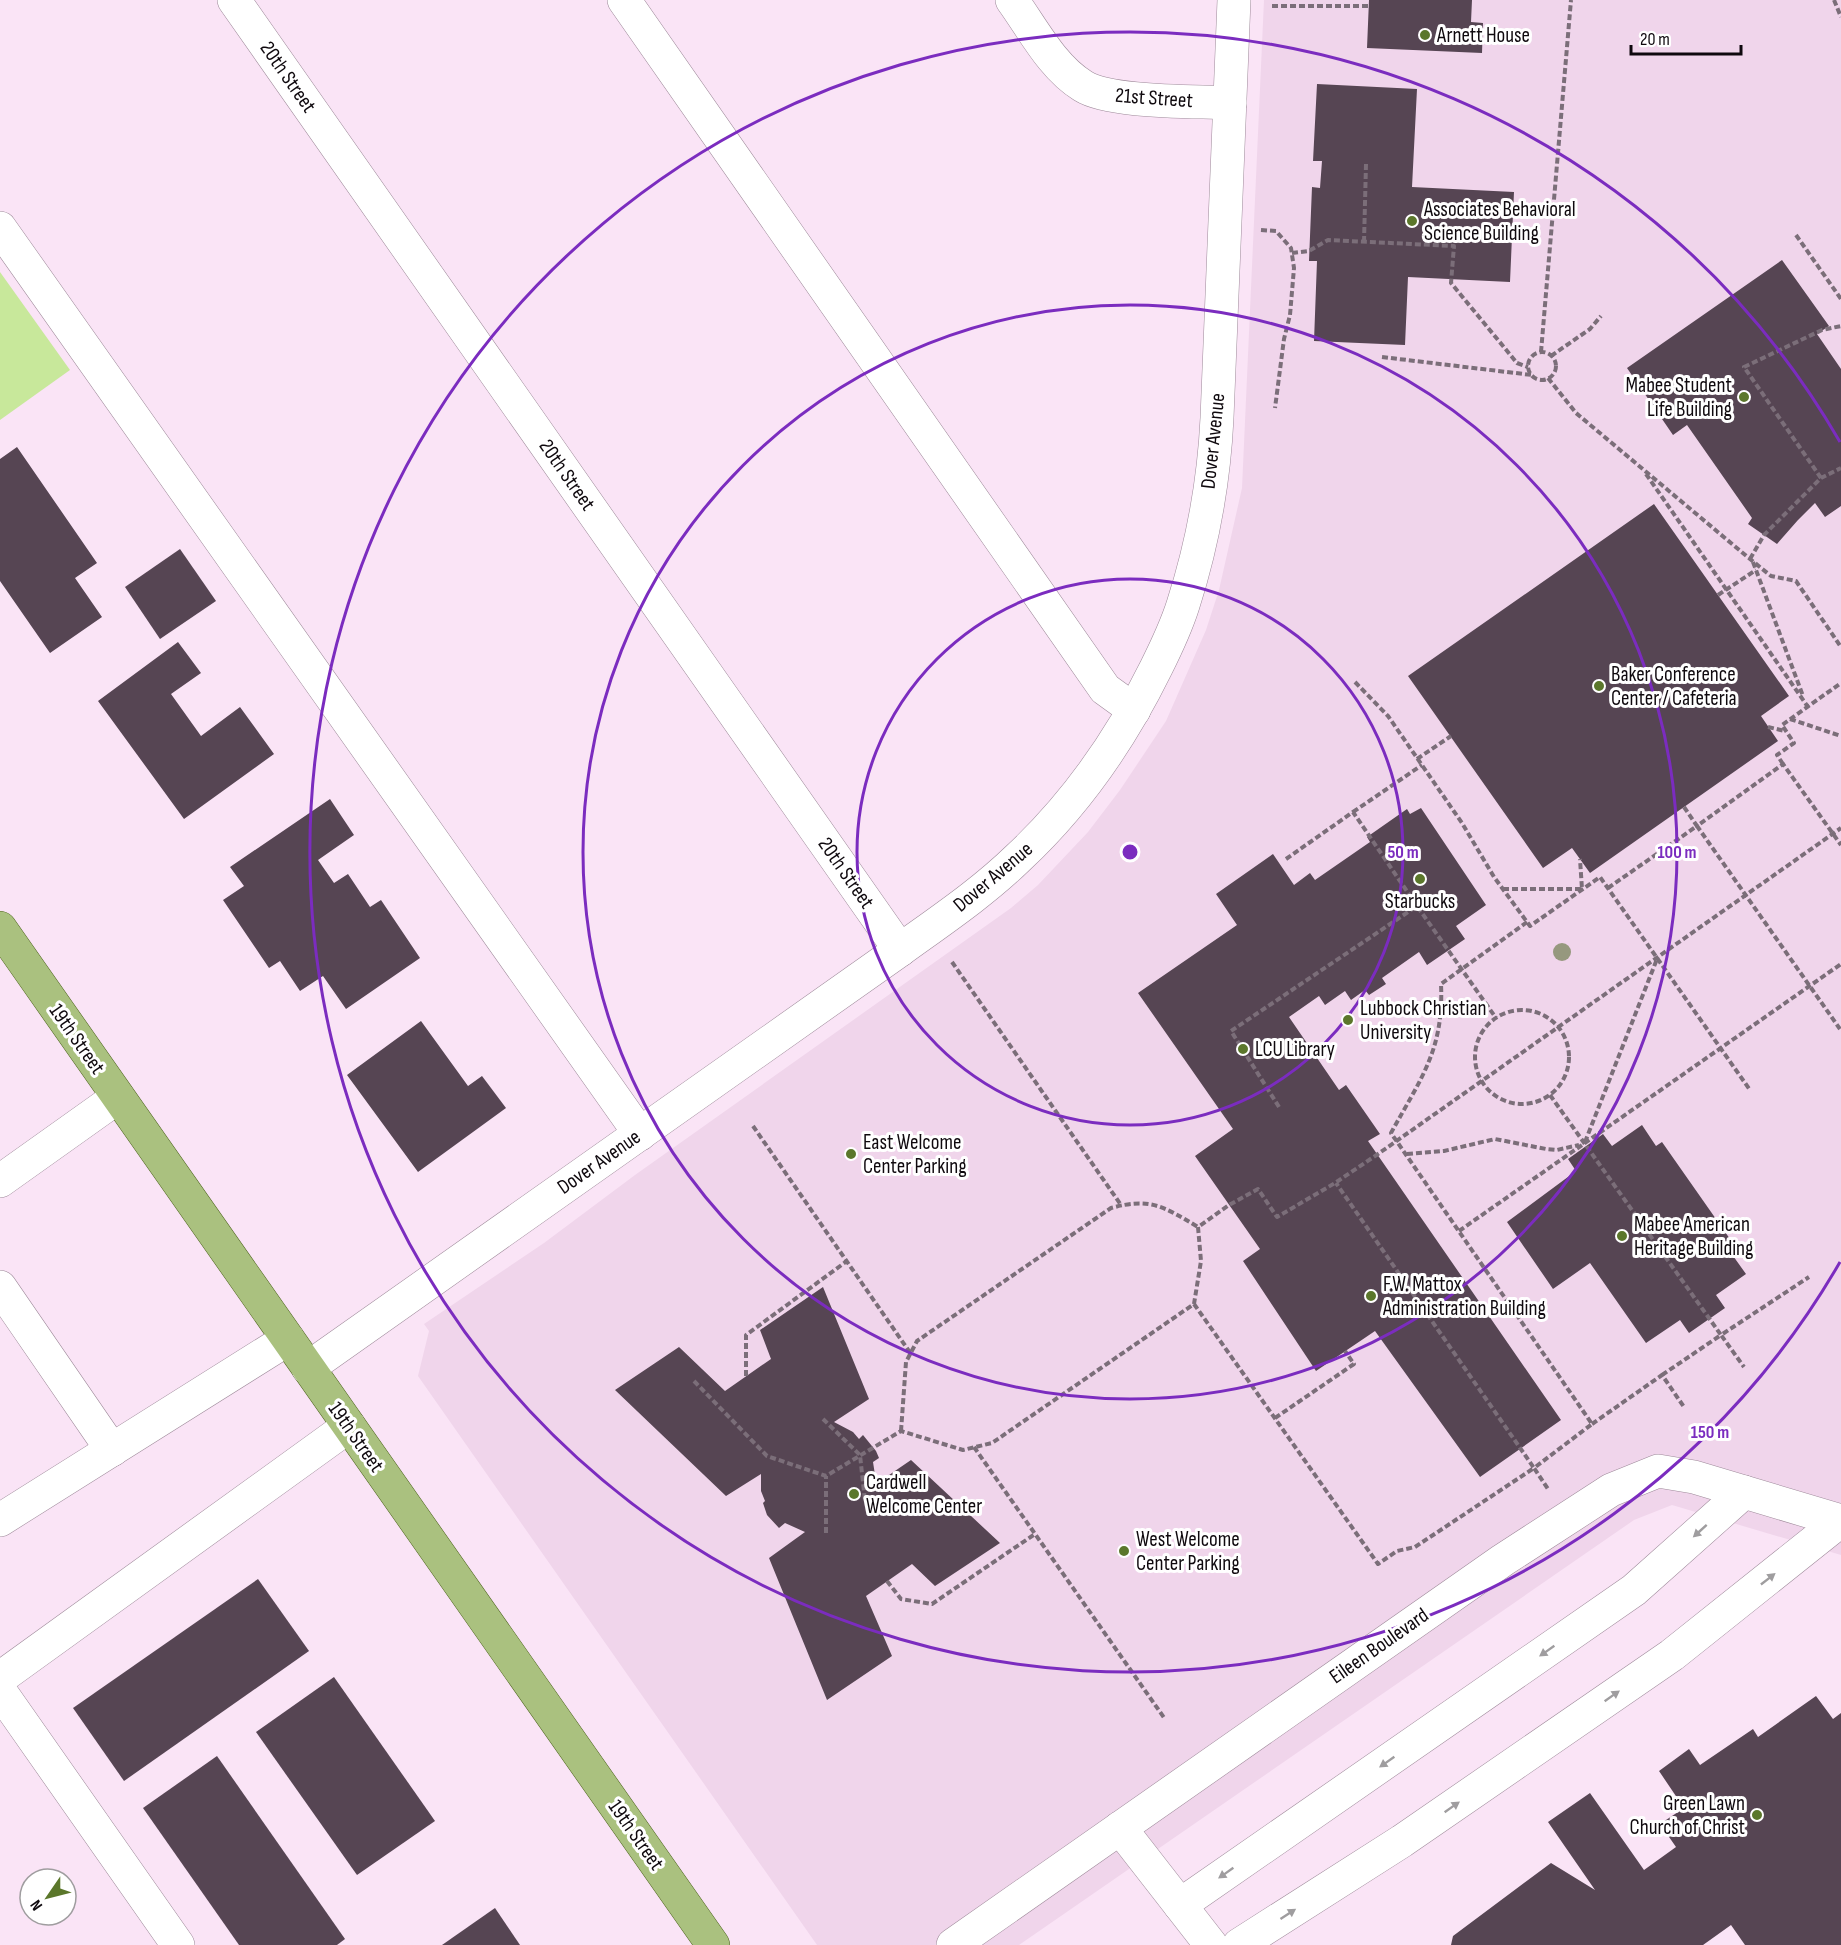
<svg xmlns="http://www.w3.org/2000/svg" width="1841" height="1945" font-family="'Sofia Sans Condensed',sans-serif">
<rect width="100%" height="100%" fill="#fae4f6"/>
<polygon fill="#f0d5eb" points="1264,0 1841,0 1841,1555 1672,1505 1634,1520 1019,1945 817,1945 418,1376 429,1331 424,1324 544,1243 635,1175 1011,908 1038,885 1088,832 1120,790 1166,721 1206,630 1219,590 1242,488"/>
<polygon fill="#c8e89b" points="0,272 70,370 0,420"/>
<g fill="#564553">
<polygon points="1369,0 1472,0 1471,22 1483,23 1482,53 1367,48"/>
<polygon points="1317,84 1417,89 1412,187 1514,192 1510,282 1408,277 1405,345 1314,341 1317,261 1309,261 1312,187 1320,188 1322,161 1313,161"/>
<polygon points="1782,260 1829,326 1817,334 1841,369 1841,506 1825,517 1815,503 1798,520 1777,544 1748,524 1752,518 1687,425 1673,435 1627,368"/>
<polygon points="17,447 97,563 75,578 102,617 50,653 0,581 0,459"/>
<polygon points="1654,504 1789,696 1761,716 1778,741 1590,873 1572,848 1543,868 1408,676"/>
<polygon points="180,549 216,601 160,639 125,587"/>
<polygon points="178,642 201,673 171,694 201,736 240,707 274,754 184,819 98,701"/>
<polygon points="330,799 354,835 318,860 334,883 348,874 370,907 381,900 420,958 346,1009 323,976 300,991 280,961 269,968 223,900 244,886 230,867"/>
<polygon points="1421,808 1486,905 1456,926 1465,939 1427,965 1419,952 1382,978 1386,984 1369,995 1365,990 1351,1000 1345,991 1325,1005 1319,996 1289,1017 1339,1090 1346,1085 1380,1134 1368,1141 1561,1420 1480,1477 1375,1331 1316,1371 1243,1261 1260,1249 1195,1156 1233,1129 1138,993 1237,925 1216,894 1273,854 1294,885 1310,873 1315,880 1370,842 1367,837 1407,809 1410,814"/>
<polygon points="421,1021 468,1086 482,1076 506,1108 418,1172 347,1075"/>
<polygon points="1642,1125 1656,1146 1662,1142 1737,1249 1731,1253 1746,1274 1716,1295 1725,1308 1689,1333 1680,1320 1646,1343 1590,1263 1553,1289 1507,1222 1576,1171 1568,1159 1603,1134 1612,1146"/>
<polygon points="823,1287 869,1399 834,1422 853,1432 859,1439 863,1435 876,1451 879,1458 873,1462 875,1475 873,1486 911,1460 1000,1543 935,1586 912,1564 866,1596 892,1656 827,1700 769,1558 805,1532 785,1523 779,1528 767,1515 763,1503 765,1501 761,1491 761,1474 726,1496 615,1390 679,1347 725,1391 771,1359 760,1330"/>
<polygon points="258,1579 309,1651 124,1781 73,1708"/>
<polygon points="334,1677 435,1821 357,1875 256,1732"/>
<polygon points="1816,1696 1833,1719 1841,1713 1841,1945 1745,1945 1731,1925 1703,1945 1451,1945 1453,1936 1551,1863 1595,1890 1548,1822 1590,1793 1644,1870 1676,1847 1660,1824 1684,1808 1659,1771 1689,1749 1700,1765 1753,1729 1758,1737"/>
<polygon points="217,1756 345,1939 337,1945 239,1945 143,1808"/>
<polygon points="495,1908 520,1945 442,1945"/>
</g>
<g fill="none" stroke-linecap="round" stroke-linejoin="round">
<defs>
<g id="minor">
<polyline points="234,0 900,950"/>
<polyline points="624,0 1105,689 1134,710"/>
<path d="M 1012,0 C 1033,29 1052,67 1083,86 C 1110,103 1195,101 1230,103"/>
<polyline points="0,228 640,1134"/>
<polyline points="0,1181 118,1097"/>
<polyline points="0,1287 112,1450"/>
<path d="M 308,1368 L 900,950 C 940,921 982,893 1018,858 C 1076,804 1121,739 1156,668 C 1166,648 1176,627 1183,605 C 1202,546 1214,480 1217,418 L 1234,0"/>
<polyline points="0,1520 288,1339"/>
<polyline points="0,1678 349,1426"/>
<polyline points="0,1691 178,1945"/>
<polyline points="1120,1828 1211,1945"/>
<polyline points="1180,1905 1634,1590 1744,1492"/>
<polyline points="953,1945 1503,1560 1611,1490 1658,1471 1694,1477 1841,1521"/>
<polyline points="1239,1945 1402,1841 1672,1655 1840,1521"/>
</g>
<polyline id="major" points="0,928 713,1945"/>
</defs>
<use href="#minor" stroke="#9e8a9a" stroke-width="34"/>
<use href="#major" stroke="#4f6520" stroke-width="34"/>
<g stroke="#7b6e79" stroke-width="4" stroke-dasharray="6 3" stroke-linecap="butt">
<polyline points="1834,0 1841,17"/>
<polyline points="1272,6 1369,6"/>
<polyline points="1261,230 1276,231 1291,248 1294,268 1290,315 1284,339 1275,408"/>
<polyline points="1796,235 1841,299"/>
<polyline points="1364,242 1366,164"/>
<polyline points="1292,253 1309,251 1328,240 1454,246 1451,283 1517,363 1528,367"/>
<polyline points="1541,352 1571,0"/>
<circle cx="1542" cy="366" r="14"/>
<polyline points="1551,356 1590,329 1601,316"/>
<polyline points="1382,357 1532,375"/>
<polyline points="1548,378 1576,413 1750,559 1771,576 1796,581 1841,647"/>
<polyline points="1646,474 1808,707"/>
<polyline points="1821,478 1744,367 1822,330 1841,326"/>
<polyline points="1750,559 1764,535 1821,478 1841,468"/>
<polyline points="1753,562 1803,696"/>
<polyline points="1718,595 1756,570"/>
<polyline points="1355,682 1388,716 1462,823 1494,877 1530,926 1600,877 1750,1090"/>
<polyline points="1790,719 1841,736"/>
<polyline points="1768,727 1785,731"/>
<polyline points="1417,759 1451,736"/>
<polyline points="1783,764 1777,755 1794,743 1782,725 1841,683"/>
<polyline points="1684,807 1697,826 1783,764 1841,845"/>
<polyline points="1353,812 1422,765"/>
<polyline points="1286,859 1353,812 1417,906"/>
<polyline points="1608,888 1697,826 1840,1029"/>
<polyline points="1503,889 1582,889 1580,859"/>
<path d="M 1527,922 L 1441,984 C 1444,1050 1421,1078 1391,1133 L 1592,1424 L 1534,1468 L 1548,1489"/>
<polyline points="952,962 1121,1205"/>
<circle cx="1522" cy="1057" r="47"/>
<polyline points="1550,1095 1721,1335 1809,1277"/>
<polyline points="1279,1107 1231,1031 1417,906 1496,1018"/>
<polyline points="753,1126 911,1354"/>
<polyline points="1585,1142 1657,959"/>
<polyline points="1407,1154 1444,1151 1495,1139 1546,1149 1557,1150 1579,1145"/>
<polyline points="1459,1231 1841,964"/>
<polyline points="1194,1304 1378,1564 1397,1551 1415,1547 1534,1468 1336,1183"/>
<polyline points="1662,1375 1721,1335 1744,1367"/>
<polyline points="746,1376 746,1335 847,1261"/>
<polyline points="694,1381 767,1456 826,1476 901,1431 963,1450 992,1443 1194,1304 1201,1261 1198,1227 1229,1205 1258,1189 1277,1217 1335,1183 1378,1154 1841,828"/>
<polyline points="1275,1418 1354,1364 1345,1351"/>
<polyline points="823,1419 860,1455 865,1501"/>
<polyline points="1592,1424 1662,1375 1684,1407"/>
<path d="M 901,1431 L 906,1362 L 917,1341 L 1111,1208 C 1151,1197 1164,1207 1198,1227"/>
<polyline points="974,1447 1165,1719"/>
<polyline points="826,1533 826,1476"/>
<polyline points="887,1581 901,1599 932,1604 1035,1534"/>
</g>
<use href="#minor" stroke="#fff" stroke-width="33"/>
<use href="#major" stroke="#aac17f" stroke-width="33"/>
</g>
<circle fill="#96987e" cx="1562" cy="952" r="9"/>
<defs><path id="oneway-solid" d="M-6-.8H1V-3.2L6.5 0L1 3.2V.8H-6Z" transform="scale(1.5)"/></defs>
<g fill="#9f9d9f">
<use href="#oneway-solid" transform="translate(1700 1531) rotate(138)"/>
<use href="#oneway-solid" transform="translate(1768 1579) rotate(-38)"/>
<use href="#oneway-solid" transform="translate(1547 1651) rotate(145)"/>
<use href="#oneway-solid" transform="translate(1612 1696) rotate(-35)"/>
<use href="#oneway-solid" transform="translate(1387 1762) rotate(145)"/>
<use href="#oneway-solid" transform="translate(1452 1807) rotate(-35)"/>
<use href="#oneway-solid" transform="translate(1226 1873) rotate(145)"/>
<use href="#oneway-solid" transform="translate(1288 1914) rotate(-33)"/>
</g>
<g fill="none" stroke="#7b2cbf" stroke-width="3">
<circle cx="1130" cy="852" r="273"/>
<circle cx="1130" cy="852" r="547"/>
<path d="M1840 1262A820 820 0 1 1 1840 442"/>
</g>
<g fill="#5b772b" stroke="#fff" stroke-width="2">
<circle cx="1425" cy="35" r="6"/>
<circle cx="1412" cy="221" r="6"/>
<circle cx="1744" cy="397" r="6"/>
<circle cx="1599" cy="686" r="6"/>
<circle cx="1420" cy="879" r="6"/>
<circle cx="1348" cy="1020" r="6"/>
<circle cx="1243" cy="1049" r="6"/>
<circle cx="851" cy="1154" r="6"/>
<circle cx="1622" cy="1236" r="6"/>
<circle cx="1371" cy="1296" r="6"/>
<circle cx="854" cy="1494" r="6"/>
<circle cx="1124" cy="1551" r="6"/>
<circle cx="1757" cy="1815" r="6"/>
</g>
<g text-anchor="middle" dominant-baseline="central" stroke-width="6" stroke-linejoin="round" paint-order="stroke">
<g font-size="21" fill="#0f090e" stroke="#fff" text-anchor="start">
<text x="1437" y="35">Arnett House</text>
<text x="1424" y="209">Associates Behavioral<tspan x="1424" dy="24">Science Building</tspan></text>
<text x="1732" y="385" text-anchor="end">Mabee Student<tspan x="1732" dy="24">Life Building</tspan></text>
<text x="1611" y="674">Baker Conference<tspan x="1611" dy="24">Center / Cafeteria</tspan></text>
<text x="1420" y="901" text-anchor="middle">Starbucks</text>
<text x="1360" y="1008">Lubbock Christian<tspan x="1360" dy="24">University</tspan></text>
<text x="1255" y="1049">LCU Library</text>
<text x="863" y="1142">East Welcome<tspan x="863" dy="24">Center Parking</tspan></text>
<text x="1634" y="1224">Mabee American<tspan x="1634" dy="24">Heritage Building</tspan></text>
<text x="1383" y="1284">F.W. Mattox<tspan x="1383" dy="24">Administration Building</tspan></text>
<text x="866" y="1482">Cardwell<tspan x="866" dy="24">Welcome Center</tspan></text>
<text x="1136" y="1539">West Welcome<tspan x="1136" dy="24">Center Parking</tspan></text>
<text x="1745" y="1803" text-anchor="end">Green Lawn<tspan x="1745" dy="24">Church of Christ</tspan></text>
</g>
<g font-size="21" fill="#0f090e" stroke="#fff">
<text transform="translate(288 77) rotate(55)">20th Street</text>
<text transform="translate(1154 98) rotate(4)">21st Street</text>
<text transform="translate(1213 441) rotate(-84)">Dover Avenue</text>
<text transform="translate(567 475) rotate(55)">20th Street</text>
<text transform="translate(846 873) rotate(55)">20th Street</text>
<text transform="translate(993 877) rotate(-40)">Dover Avenue</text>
<text transform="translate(77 1039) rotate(55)">19th Street</text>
<text transform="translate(599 1162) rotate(-35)">Dover Avenue</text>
<text transform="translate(356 1437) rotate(55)">19th Street</text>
<text transform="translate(1379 1646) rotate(-35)">Eileen Boulevard</text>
<text transform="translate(636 1835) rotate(55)">19th Street</text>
</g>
</g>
<circle cx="1130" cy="852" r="9" fill="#7b2cbf" stroke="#fff" stroke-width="3"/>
<g font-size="18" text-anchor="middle" font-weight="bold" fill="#7b2cbf" stroke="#fff" stroke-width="6" stroke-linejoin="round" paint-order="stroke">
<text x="1403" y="858">50 m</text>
<text x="1677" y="858">100 m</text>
<text x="1710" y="1438">150 m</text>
</g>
<g transform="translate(48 1897) rotate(235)"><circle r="28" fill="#ffffff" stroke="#9f9d9f" stroke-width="1.5"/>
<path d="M0-4.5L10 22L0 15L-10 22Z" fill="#5b772b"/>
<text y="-9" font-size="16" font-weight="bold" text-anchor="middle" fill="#0f090e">N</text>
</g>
<path d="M1631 45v9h110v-9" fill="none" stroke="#0f090e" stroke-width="3"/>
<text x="1640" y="45" font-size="18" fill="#0f090e" stroke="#ffffff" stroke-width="4.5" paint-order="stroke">20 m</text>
</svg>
